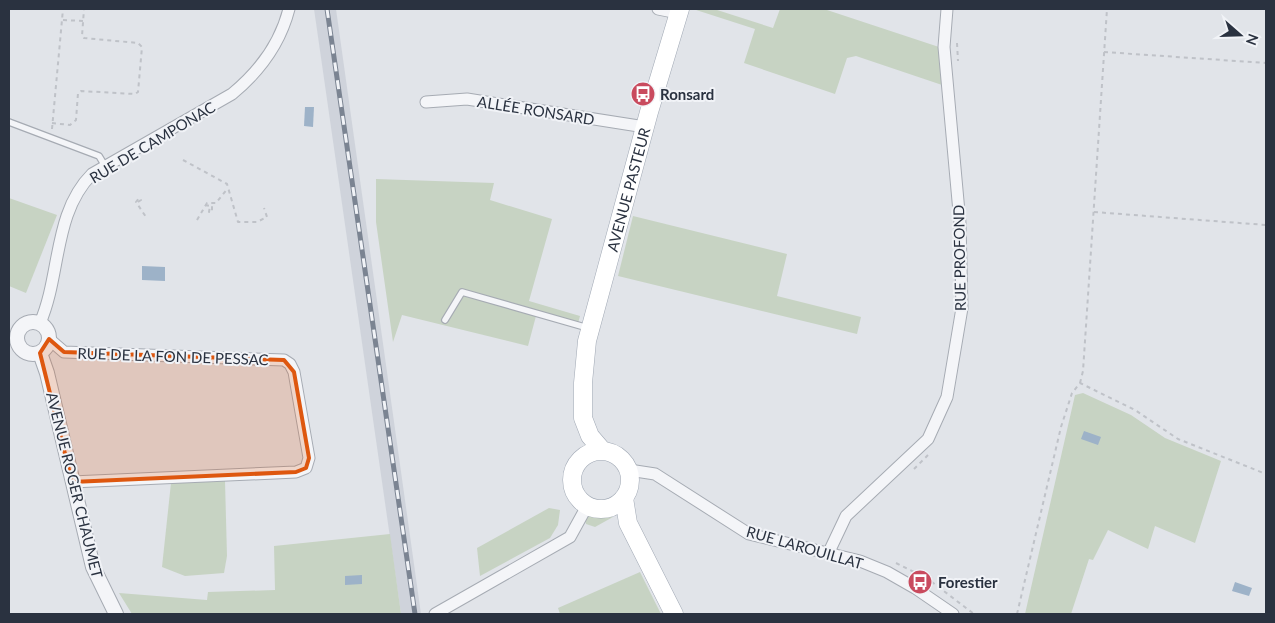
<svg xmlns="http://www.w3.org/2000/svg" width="1275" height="623" font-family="Lato,sans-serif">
<rect width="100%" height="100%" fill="#e1e4e9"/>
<polygon fill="#cfd3db" points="314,9 336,9 421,614 401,614"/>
<g fill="#c7d3c3">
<polygon points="693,9 714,9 773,28 780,9 824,9 942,48 945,86 856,56 847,58 835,94 744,63 755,29"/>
<polygon points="376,179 494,183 490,200 552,219 529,301 580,316 577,327 536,316 528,346 402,315 393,342 376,222"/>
<polygon points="9,198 57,215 26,293 9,286"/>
<polygon points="633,216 787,254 777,296 861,317 857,334 618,276"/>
<polygon points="1083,393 1131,415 1165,438 1221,461 1195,543 1155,526 1148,549 1108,530 1093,560 1089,559 1071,614 1025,614 1075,395"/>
<polygon points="225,481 227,556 224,573 185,576 162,567 171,483"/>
<polygon points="549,508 560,510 558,525 550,538 480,576 477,548"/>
<polygon points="591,513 607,514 613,517 595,527 586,524 585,520"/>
<polygon points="390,534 401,614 132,614 119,593 207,600 208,592 275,590 274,546"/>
<polygon points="640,572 661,614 560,614 558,608"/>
</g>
<g fill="#9db2c8">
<polygon points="305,107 314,107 313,127 304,126"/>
<polygon points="142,266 165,267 165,281 142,280"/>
<polygon points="1084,431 1101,437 1098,445 1081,439"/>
<polygon points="362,575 362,584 345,585 345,576"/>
<polygon points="1235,582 1252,588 1249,596 1232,591"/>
</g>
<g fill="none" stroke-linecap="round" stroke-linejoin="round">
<defs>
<g id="service">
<polyline points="9,122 99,156 105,166"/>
<polyline points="445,320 462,292 588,328"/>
</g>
<g id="minor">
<polyline points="658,9 678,13"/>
<polyline points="426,102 467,99 645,127"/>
<path d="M 40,323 C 61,275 53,213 92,174 L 232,94 C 260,71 280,44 289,9"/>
<polyline points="49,339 64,352 284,360 290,364 294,372 309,458 306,468 296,472 72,482"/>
<polyline points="629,470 655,474 749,534 860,561 887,572 915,588 953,614"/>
<polyline points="828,554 846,516 928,439 947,397 962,308 960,223 944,47 947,9"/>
<polyline points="435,614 570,537 587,506"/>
</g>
<g id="tertiary">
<circle cx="33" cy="338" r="16"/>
<polyline points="40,353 47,373 93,567 116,614"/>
</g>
<g id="primary">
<path id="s1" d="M 602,450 L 590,436 L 583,418 L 583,383 L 587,341 L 649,112 L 680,9"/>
<circle cx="601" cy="480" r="29"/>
<polyline points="624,498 628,523 674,614"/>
</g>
</defs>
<use href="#service" stroke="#a6abb3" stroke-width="8"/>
<use href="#minor" stroke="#a6abb3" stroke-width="13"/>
<use href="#tertiary" stroke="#a6abb3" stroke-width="16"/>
<use href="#primary" stroke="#a1a9b5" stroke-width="19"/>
<g stroke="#bfc2c8" stroke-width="2" stroke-dasharray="4 4" stroke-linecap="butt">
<polyline points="63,20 83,21"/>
<polyline points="957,43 958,61"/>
<polyline points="1104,52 1266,63"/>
<polyline points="52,123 70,125 76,120 78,93 81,91 135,94 138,92 142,47 138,43 84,38 82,36 84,9"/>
<polyline points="52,129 63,9"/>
<polyline points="183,160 227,184 238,222 257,222 267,217 264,208"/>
<polyline points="138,202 141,200 139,198 136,202 146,217"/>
<polyline points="205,205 210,206 209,212 212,212 212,205"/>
<polyline points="1094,212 1266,225"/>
<polyline points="197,220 207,203 216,203 228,188"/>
<polyline points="1080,383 1083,371 1107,9"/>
<polyline points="914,469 928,455"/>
<polyline points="896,563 928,579 974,614"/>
<polyline points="1017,614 1061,427 1072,393 1080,383 1135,410 1178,439 1266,474"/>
</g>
<use href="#service" stroke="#f4f5f8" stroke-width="5.5"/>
<use href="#minor" stroke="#f4f5f8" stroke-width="11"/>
<use href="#tertiary" stroke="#f4f5f8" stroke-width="14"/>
<use href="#primary" stroke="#fff" stroke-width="18"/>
<defs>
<polyline id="rail" points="327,9 415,614"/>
</defs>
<use href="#rail" stroke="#7b8492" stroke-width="5"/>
<use href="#rail" stroke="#f1f3f7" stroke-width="3" stroke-dasharray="9" stroke-linecap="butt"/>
</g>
<path fill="#de570f" fill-opacity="0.2" stroke="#de570f" stroke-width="4" stroke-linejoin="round" d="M 49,339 L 64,352 L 284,360 L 294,372 L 309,458 L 306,468 L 296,472 L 72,482 L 40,353 Z"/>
<defs>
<symbol id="bus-disc" viewBox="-11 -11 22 22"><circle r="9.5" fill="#c94b5e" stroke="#f1f3f7"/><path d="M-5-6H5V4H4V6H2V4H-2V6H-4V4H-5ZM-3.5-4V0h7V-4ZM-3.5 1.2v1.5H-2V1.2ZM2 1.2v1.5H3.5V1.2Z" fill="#fff"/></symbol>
</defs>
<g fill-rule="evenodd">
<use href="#bus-disc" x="629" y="80" width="28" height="28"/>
<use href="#bus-disc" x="906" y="568" width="28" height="28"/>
</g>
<g text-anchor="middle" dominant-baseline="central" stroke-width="4" stroke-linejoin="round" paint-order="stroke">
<g font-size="15" font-weight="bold" fill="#2a3240" stroke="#f1f3f7" text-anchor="start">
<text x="660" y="94">Ronsard</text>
<text x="938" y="582">Forestier</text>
</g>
<g font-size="15" fill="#2a3240" stroke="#f1f3f7">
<text transform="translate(536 110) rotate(9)">ALLÉE RONSARD</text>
<text transform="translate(152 142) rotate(-31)">RUE DE CAMPONAC</text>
<text stroke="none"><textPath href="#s1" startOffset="272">AVENUE PASTEUR</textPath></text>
<text transform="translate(959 258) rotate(-91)">RUE PROFOND</text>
<text transform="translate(173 356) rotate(2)">RUE DE LA FON DE PESSAC</text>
<text transform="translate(75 485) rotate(76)">AVENUE ROGER CHAUMET</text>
<text transform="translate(805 547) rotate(16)">RUE LAROUILLAT</text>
</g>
</g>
<rect width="1275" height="623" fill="none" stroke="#2a3240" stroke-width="20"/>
<g transform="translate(1240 35) rotate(110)" stroke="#f1f3f7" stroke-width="4" paint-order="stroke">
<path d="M0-4L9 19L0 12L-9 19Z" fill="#2a3240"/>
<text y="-8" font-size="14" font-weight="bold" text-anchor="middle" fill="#2a3240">N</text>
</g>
</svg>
